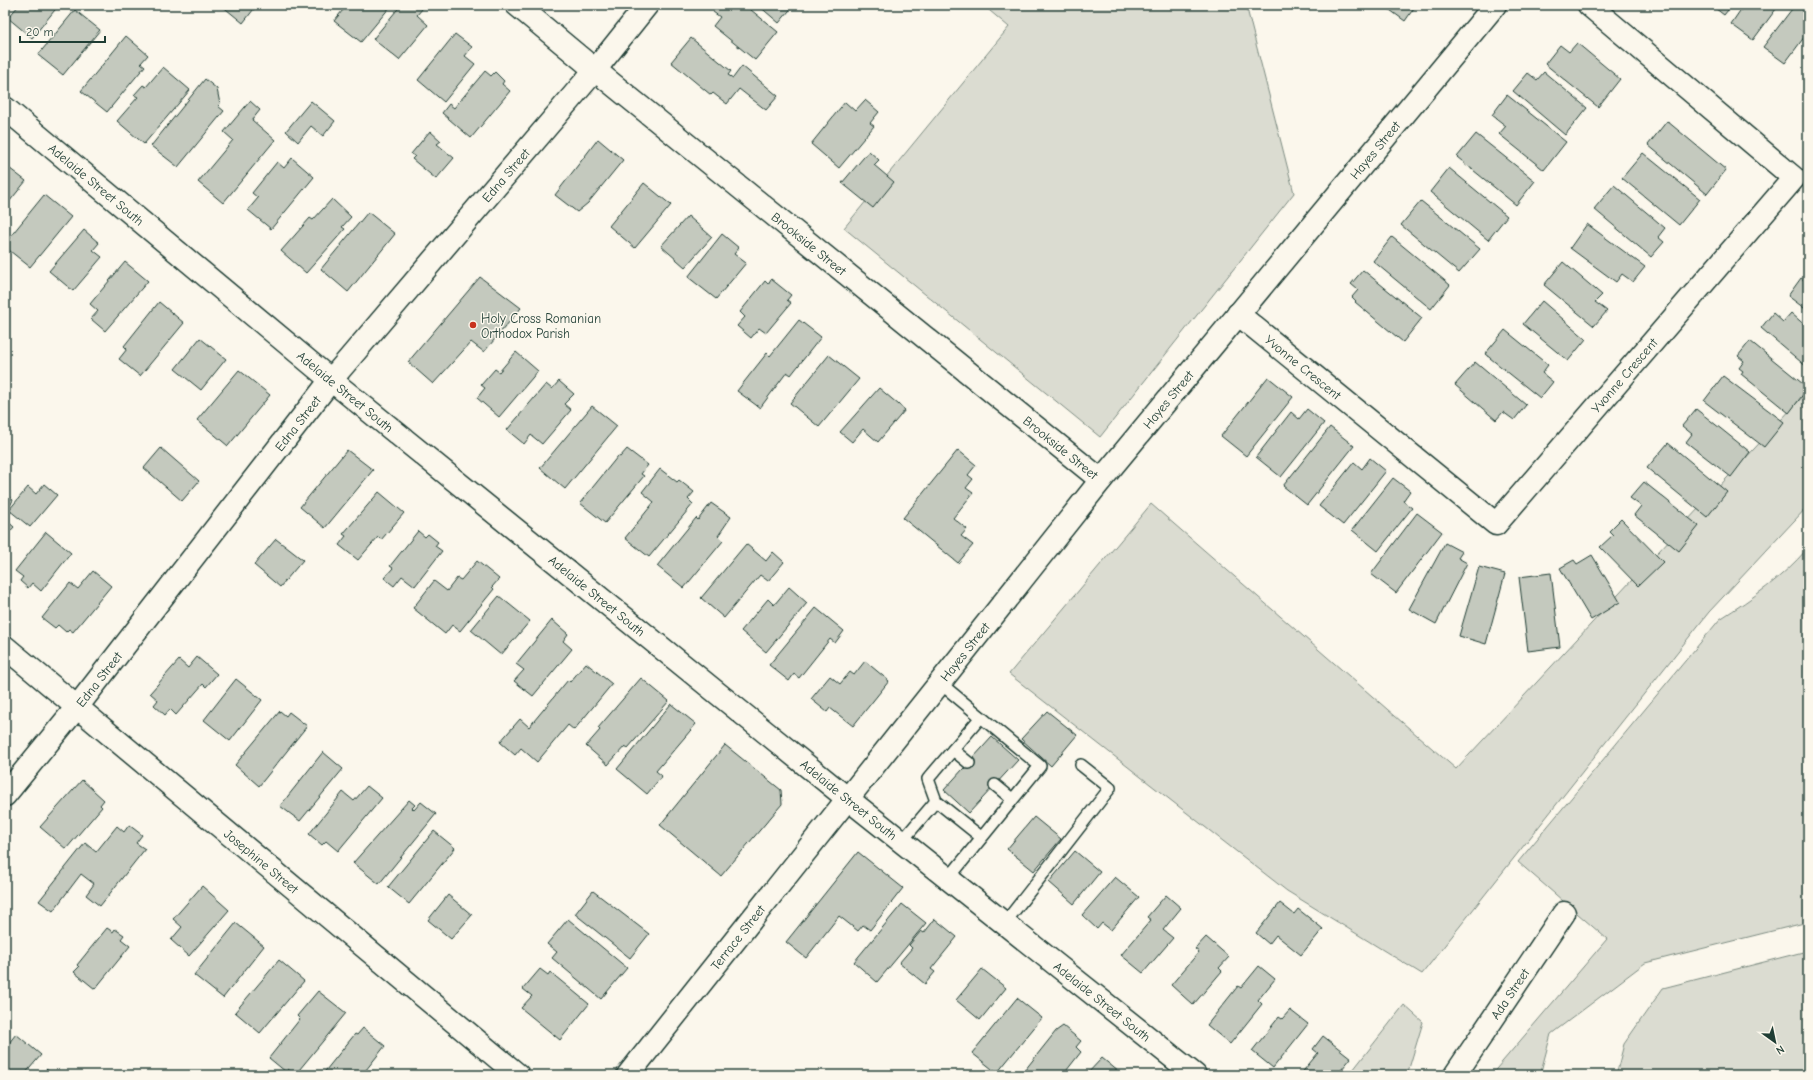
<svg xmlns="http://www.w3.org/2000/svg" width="1813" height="1080" font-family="'Comic Neue',sans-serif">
<rect width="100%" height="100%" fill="#fbf7ec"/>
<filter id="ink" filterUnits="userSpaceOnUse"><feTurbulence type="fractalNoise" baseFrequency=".025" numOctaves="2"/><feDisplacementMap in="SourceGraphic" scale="8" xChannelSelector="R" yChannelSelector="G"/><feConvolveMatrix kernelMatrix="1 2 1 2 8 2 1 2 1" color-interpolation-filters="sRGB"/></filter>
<g filter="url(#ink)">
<g fill="#dbdcd1" stroke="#7d8c82">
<polygon points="983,5 1246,5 1294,193 1100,437 844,228 1009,27"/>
<polygon points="1808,391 1808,506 1709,612 1422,974 1287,891 1009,674 1151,504 1456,769"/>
<path d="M 1808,548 L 1808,922 L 1645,963 L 1551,1034 L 1540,1075 L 1491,1075 L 1607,939 L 1518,862 L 1720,619 C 1754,597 1781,579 1808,548 Z"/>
<polygon points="1803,952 1808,955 1808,1075 1616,1075 1624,1044 1663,988"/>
<polygon points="1404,1005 1423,1022 1407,1075 1349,1075"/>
</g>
<g fill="#c4c9be" stroke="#1f3d34">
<polygon points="19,5 59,5 32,38 8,18"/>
<polygon points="221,5 257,5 243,23"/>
<polygon points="347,5 387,5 390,7 361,42 334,21"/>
<polygon points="401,5 418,5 423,8 417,15 428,25 399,60 373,39"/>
<polygon points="719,5 728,7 730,5 745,5 778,32 755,60 713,26 720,17 713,12"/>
<polygon points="758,5 794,5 779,23"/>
<polygon points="1383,5 1416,5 1405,21"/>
<polygon points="1711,5 1732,5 1724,15"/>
<polygon points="1744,5 1779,5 1753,40 1731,24"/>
<polygon points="1795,5 1808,5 1808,32 1785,63 1763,47"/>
<polygon points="75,10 100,30 63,75 38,55"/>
<polygon points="455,34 472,47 465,56 475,64 444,102 418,80"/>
<polygon points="126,36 148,55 141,63 145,66 107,112 81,91"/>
<polygon points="691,38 731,71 728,75 733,78 742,66 778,96 766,110 739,89 727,104 713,93 711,95 671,62"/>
<polygon points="1577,43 1620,79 1598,107 1545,64 1560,45 1569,52"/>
<polygon points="163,67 190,90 144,144 117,121 138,97 134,95 143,85 146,87"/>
<polygon points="485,71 491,76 495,72 504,81 502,84 510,91 471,138 442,113 449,104 454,108"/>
<polygon points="1544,72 1587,108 1565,135 1513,91 1528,73 1537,80"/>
<polygon points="205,79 217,89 220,104 218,106 224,111 178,167 151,146"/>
<polygon points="1507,95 1566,142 1544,170 1499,134 1506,126 1492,115"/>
<polygon points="865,100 879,112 870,123 874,126 839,168 811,144 845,102 855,111"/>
<polygon points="250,101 260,110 252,120 275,140 223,203 198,182 233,140 224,132"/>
<polygon points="311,101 335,121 323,136 311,126 298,142 286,131"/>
<polygon points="1667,121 1726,170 1707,194 1648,145"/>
<polygon points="430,131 441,141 437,144 454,158 436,179 412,159 415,156 411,154"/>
<polygon points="1476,134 1535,181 1516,205 1457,157"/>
<polygon points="598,139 623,160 588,203 577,212 555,195"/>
<polygon points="869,151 879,160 874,165 894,182 873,208 842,183"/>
<polygon points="1643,153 1700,199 1679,225 1622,178"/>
<polygon points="292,158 314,177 271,229 248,210 258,198 252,193 277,162 284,168"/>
<polygon points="5,165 26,181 5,207"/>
<polygon points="1449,168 1507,216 1488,240 1430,192"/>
<polygon points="644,183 671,205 635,248 609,226"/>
<polygon points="1614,185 1665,228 1658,237 1664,242 1651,257 1594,209"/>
<polygon points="44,195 71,217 30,267 5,247 5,243"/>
<polygon points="332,199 351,217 342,227 345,229 306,273 281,251 310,218 313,220"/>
<polygon points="1421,201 1480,249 1459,273 1401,225"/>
<polygon points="368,212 395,234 348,292 321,269"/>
<polygon points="688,216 712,237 685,267 661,246"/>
<polygon points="1587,224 1645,267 1633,282 1622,274 1616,282 1570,248"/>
<polygon points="84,230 99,243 93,250 102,257 73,291 49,271"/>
<polygon points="722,234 739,248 734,254 746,263 716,299 688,277"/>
<polygon points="1392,237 1450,285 1431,309 1373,261"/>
<polygon points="125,262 148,281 105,331 91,319 98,311 90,304"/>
<polygon points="1563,262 1602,295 1595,302 1607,311 1594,326 1544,285"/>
<polygon points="1363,270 1422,318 1403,342 1355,302 1356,301 1352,297 1358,290 1351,284"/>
<polygon points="480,277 521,308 484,352 471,342 433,384 408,362"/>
<polygon points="1801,278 1808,283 1808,311 1788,296"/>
<polygon points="771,279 791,295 787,300 791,303 766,333 759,328 751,338 737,326 745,317 740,312 765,281 768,284"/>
<polygon points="1542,301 1586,339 1568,361 1523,324"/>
<polygon points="159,302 184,323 140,376 119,359 127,349 124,346"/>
<polygon points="1773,313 1783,322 1791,313 1808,328 1808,368 1761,328"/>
<polygon points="799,320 821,337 791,375 787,372 760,408 737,391 767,353 770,356"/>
<polygon points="1505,330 1548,365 1542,373 1553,382 1540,398 1485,354"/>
<polygon points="200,338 226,359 201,390 175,369"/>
<polygon points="1750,341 1808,388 1789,413 1741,374 1743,371 1739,368 1744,361 1738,356"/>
<polygon points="516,352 538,371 499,417 477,398 485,388 481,385 495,369 499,372"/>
<polygon points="829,355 859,379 819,427 790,403"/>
<polygon points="1475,362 1526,405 1514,420 1503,412 1496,420 1455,385"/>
<polygon points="239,370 270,395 228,446 197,420"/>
<polygon points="1723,376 1784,422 1764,447 1704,401"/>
<polygon points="1268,377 1293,397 1246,456 1221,436"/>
<polygon points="559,381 574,394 564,404 571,410 542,444 531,435 524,444 507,430 546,384 552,389"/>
<polygon points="879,388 905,410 878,442 863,429 852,442 840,432"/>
<polygon points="592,406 617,426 565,489 540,468"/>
<polygon points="1307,409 1324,423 1281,477 1256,457 1291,412 1299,419"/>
<polygon points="1696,409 1750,452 1731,477 1686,442 1692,434 1682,426"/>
<polygon points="1330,427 1354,446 1307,505 1283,486"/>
<polygon points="1668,443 1727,492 1707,517 1647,468"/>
<polygon points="161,448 199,481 182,501 144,468"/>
<polygon points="627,449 648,465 641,474 644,476 605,523 580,503 618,456 620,457"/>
<polygon points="347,450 373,470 325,528 300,507"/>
<polygon points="958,450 976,465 968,475 973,479 966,488 973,493 953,518 967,529 961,536 973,545 958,563 903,518"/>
<polygon points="1370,458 1386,471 1343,525 1319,506 1354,462 1362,469"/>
<polygon points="660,469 677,482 679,480 694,492 688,499 693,504 649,557 625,538 654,502 642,492"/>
<polygon points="1393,478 1410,491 1403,501 1412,508 1378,551 1352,530"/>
<polygon points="1644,482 1699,526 1679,551 1634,515 1641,506 1630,498"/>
<polygon points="44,484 57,495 30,527 9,510 28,487 36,494"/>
<polygon points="379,492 404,513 381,540 378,537 358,560 339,545 346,536 343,534"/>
<polygon points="9,497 13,500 8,510 11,512 5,518 5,500"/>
<polygon points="711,503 731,517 718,536 723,541 684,588 657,566 696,518 698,520"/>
<polygon points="1417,513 1442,532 1396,593 1371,574"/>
<polygon points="5,519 14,527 5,537"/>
<polygon points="1621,519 1663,562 1638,586 1600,547 1613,535 1609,531"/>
<polygon points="418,531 425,537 428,534 438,542 435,546 442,551 415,586 402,576 394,586 384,578 393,568 390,566"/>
<polygon points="46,532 71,553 41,591 32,583 28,588 20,581 23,577 15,571"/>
<polygon points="276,539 303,560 280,587 254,565"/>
<polygon points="1445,543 1462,552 1458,558 1467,563 1436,624 1409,609"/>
<polygon points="746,544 766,561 773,552 784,562 768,581 760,575 724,618 701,598"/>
<polygon points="1592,555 1620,602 1591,620 1560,568 1574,560 1577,564"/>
<polygon points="477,561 499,579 492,587 494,589 460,631 452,625 445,634 413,608 434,581 447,591 457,578 461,580"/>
<polygon points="1479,567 1505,574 1486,644 1459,636"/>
<polygon points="93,571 111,586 73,632 69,629 66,632 58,625 55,628 42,618 70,583 78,589"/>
<polygon points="1551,573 1560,647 1528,651 1519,577"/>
<polygon points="789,587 807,603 766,652 741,631 768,599 774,605"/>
<polygon points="499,596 530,621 501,655 471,630"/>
<polygon points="816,608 844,631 835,643 830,639 799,678 794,674 789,681 769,665"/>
<polygon points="552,620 568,634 563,641 572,649 533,696 514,681 524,670 516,664"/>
<polygon points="197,657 217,674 206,687 203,684 176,715 170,709 165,715 154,705 158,700 150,693 179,660 188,668"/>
<polygon points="865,661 889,681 853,726 830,708 827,712 811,699 830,676 840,684 850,672 854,675"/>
<polygon points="586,663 612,684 574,730 568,725 537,762 521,748 515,755 500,742 520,719 529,727 568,680 570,682"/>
<polygon points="641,678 669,701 628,748 625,746 608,765 586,746 600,730 598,728"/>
<polygon points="236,679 262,700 230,741 204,720"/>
<polygon points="671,704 696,724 656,771 662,776 647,794 617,769"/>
<polygon points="280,711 286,716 289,712 307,726 259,786 235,765"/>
<polygon points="1047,711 1077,735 1051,766 1021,739"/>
<polygon points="992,737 1018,760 969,813 944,790"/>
<polygon points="725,745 781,790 782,804 721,876 660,825"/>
<polygon points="323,752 343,769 300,821 280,806"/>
<polygon points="82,780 104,800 100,805 102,807 66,849 40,827"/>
<polygon points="367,786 382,798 338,851 326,841 322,845 309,834 343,792 354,801"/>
<polygon points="409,800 415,805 412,808 414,810 421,802 436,814 379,884 353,863"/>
<polygon points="1034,817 1061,839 1034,871 1007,849"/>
<polygon points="129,825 142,835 136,843 145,849 100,906 86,895 94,884 81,874 53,911 39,901 85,843 96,852 117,826 124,832"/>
<polygon points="434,831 455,848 409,904 388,887"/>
<polygon points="1075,851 1100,872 1074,904 1049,882"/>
<polygon points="858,852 903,888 870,930 863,925 858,931 839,916 806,958 786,942"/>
<polygon points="1115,877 1139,897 1111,930 1102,923 1097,929 1082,915"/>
<polygon points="202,886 229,910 189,956 171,940 182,927 173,919"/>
<polygon points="593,891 649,934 630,958 575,914"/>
<polygon points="448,895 472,915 451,939 428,920"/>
<polygon points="1166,895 1181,908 1163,930 1173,938 1143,973 1121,955 1151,920 1147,917"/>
<polygon points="1280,903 1294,914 1298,909 1323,929 1301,955 1276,935 1269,944 1256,933"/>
<polygon points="902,904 926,923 877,982 854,962"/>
<polygon points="568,919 627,968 601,999 552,958 557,952 547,944"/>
<polygon points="935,919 957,937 931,969 935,972 925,984 899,963 912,948 909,945 921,931 924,933"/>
<polygon points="236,923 264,946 223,998 194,975"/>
<polygon points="107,928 113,932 115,929 124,935 121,939 130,946 95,989 74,972 79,967 77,965"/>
<polygon points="1206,937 1229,957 1219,968 1222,971 1193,1005 1171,985 1199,952 1195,949"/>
<polygon points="279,960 304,981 260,1033 235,1012"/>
<polygon points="1259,966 1275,979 1258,1000 1262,1004 1230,1044 1207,1025 1238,986 1241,988"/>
<polygon points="540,969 548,975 550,972 589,1004 560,1040 521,1008 532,996 523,989"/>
<polygon points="982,969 1006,988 980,1020 956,1000"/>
<polygon points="318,991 346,1013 295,1075 288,1069 286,1072 269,1058 300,1019 297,1016"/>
<polygon points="1017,998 1042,1018 997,1073 972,1053"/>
<polygon points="1290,1010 1308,1024 1273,1068 1252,1051 1279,1017 1282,1019"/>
<polygon points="1063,1026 1081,1041 1076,1047 1081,1052 1063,1075 1021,1075 1056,1031"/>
<polygon points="363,1028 385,1046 362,1075 322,1075 355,1034 357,1035"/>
<polygon points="16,1034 41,1055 24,1075 5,1075 5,1048"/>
<polygon points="1323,1036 1351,1058 1337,1075 1300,1075 1318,1053 1313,1049"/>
<polygon points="1102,1058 1119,1072 1117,1075 1086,1075"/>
<polygon points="46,1069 54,1075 42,1075"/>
</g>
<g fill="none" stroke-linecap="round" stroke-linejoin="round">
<defs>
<g id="service">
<polyline points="940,683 1040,766 948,879"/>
<polyline points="981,717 928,779 936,801 981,837"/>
<polyline points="953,750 969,763"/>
<polyline points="995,785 1012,799"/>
<polyline points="902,841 936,801"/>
<polyline points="1004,924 1110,788 1081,765"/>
</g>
<g id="minor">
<path id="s1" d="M 517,5 L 595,70 L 1101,480"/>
<path id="s2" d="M 1238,314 L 1496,524 L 1794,178 L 1589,5"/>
<path id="s3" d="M 5,647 L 518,1075"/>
<path id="s4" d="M 5,795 L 77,707 L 331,380 L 595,70 L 647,5"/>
<path id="s5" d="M 628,1075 L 1101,480 L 1495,5"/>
<path id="s6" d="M 1455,1075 L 1564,913"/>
</g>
<g id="secondary">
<path id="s7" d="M 5,108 L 331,380 L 848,799 L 1195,1075"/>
</g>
</defs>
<use href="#service" stroke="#1f3d34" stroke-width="14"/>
<use href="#minor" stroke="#1f3d34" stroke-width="25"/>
<use href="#secondary" stroke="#1f3d34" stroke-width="25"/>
<use href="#service" stroke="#fbf7ec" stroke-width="11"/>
<use href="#minor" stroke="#fbf7ec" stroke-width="22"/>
<use href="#secondary" stroke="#fbf7ec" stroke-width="22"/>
</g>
</g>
<circle fill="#c8321e" stroke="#fbf7ec" stroke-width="1.5" cx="473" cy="325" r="4"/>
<g text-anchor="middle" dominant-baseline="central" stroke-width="3" stroke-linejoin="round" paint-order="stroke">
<g font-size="13" fill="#1f3d34" stroke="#fbf7ec">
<text stroke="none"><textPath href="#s5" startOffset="1189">Hayes Street</textPath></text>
<text stroke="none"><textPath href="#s4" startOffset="797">Edna Street</textPath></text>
<text stroke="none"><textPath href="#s7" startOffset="119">Adelaide Street South</textPath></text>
<text stroke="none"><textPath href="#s1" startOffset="377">Brookside Street</textPath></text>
<text stroke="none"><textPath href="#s2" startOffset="84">Yvonne Crescent</textPath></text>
<text stroke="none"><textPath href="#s2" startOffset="529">Yvonne Crescent</textPath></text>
<text stroke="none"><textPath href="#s7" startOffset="443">Adelaide Street South</textPath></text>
<text stroke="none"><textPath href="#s5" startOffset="865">Hayes Street</textPath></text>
<text stroke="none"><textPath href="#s4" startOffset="473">Edna Street</textPath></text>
<text stroke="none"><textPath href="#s1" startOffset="701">Brookside Street</textPath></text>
<text stroke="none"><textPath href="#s7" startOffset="767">Adelaide Street South</textPath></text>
<text stroke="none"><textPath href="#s5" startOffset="541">Hayes Street</textPath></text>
<text stroke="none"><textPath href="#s4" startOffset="149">Edna Street</textPath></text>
<text stroke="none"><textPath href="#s7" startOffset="1091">Adelaide Street South</textPath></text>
<text stroke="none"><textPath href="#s3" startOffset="334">Josephine Street</textPath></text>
<text stroke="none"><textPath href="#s5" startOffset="176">Terrace Street</textPath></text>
<text stroke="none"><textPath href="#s6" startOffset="98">Ada Street</textPath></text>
<text stroke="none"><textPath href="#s7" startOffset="1415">Adelaide Street South</textPath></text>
</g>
<g font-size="13" fill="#1f3d34" stroke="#fbf7ec" text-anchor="start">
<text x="481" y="318">Holy Cross Romanian<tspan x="481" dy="15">Orthodox Parish</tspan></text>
</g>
</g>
<rect width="1813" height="1080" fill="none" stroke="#fbf7ec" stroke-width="20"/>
<rect x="10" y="10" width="1793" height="1060" fill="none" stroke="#1f3d34" stroke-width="1.5" filter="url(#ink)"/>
<g transform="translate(1775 1042) rotate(147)" stroke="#fbf7ec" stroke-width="3" paint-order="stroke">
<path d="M0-3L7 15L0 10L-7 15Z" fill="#1f3d34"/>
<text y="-6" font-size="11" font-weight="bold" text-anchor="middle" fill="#1f3d34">N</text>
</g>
<path d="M20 36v6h85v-6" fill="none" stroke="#1f3d34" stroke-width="2"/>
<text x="26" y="36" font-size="12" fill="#1f3d34" stroke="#fbf7ec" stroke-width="3" paint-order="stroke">20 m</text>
</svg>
